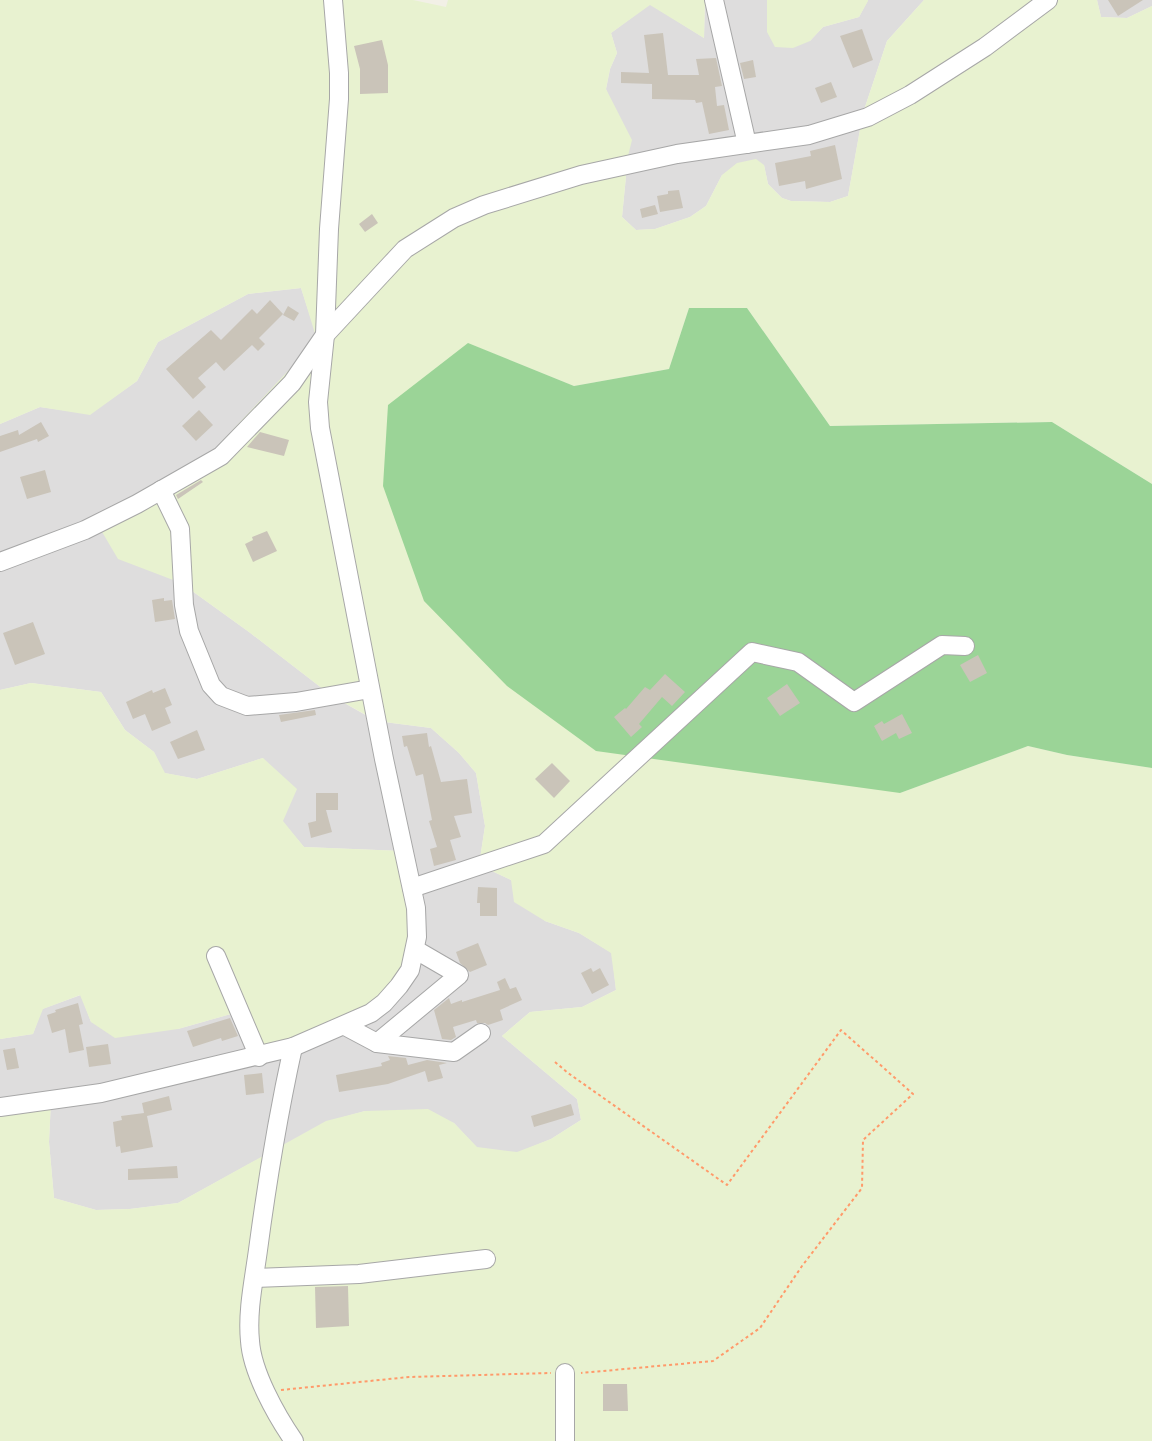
<svg xmlns="http://www.w3.org/2000/svg" width="1152" height="1441" font-family="Signika,sans-serif">
<rect width="100%" height="100%" fill="#f2f0e6"/>
<g fill="#dedddd">
<polygon points="705,0 767,0 767,31 810,41 823,27 859,17 868,0 924,0 887,41 863,113 848,196 830,202 791,201 782,198 768,184 764,165 722,175 706,206 690,217 655,229 636,230 622,217 628,156 606,89 610,69 617,53 611,33 650,4 704,38"/>
<polygon points="1097,0 1152,0 1152,6 1127,18 1101,17"/>
<polygon points="301,288 318,340 212,452 181,583 249,632 332,696 376,721 431,728 459,753 476,773 485,826 479,865 511,880 545,921 579,933 612,953 616,990 582,1007 530,1012 502,1036 577,1099 581,1120 551,1139 517,1153 477,1148 454,1123 389,1111 365,1111 326,1122 178,1203 130,1209 96,1210 54,1198 49,1142 51,1100 0,1108 0,1039 33,1034 42,1009 81,995 91,1022 178,1029 238,1012 402,851 304,847 282,821 263,758 197,779 164,773 154,752 125,730 101,692 31,683 0,690 0,424 40,407 90,414 137,381 158,342 248,294"/>
</g>
<g fill="#e8f2d0">
<polygon points="0,0 413,0 446,7 448,0 705,0 704,38 650,5 611,33 617,53 610,69 606,89 632,140 628,156 622,217 636,230 655,229 690,217 706,206 722,175 737,163 756,159 764,165 768,184 782,198 791,201 830,202 848,196 863,113 887,41 924,0 1097,0 1101,17 1127,18 1152,6 1152,484 1052,422 830,426 747,308 689,308 669,369 574,386 467,343 900,793 1028,746 1067,755 1152,768 1152,1441 0,1441 0,1108 51,1100 49,1142 54,1198 96,1210 130,1209 178,1203 326,1121 365,1111 428,1109 454,1123 477,1147 517,1152 551,1139 581,1120 577,1099 502,1036 530,1012 582,1007 616,990 611,953 579,933 545,921 514,902 511,880 479,865 485,826 476,773 459,753 431,728 377,721 332,696 249,632 181,583 118,559 98,525 212,452 317,340 301,288 248,294 158,342 137,381 90,415 40,407 0,424"/>
<polygon points="767,0 868,0 868,1 859,17 823,27 810,41 793,48 775,47 767,32"/>
<polygon points="31,683 101,692 125,730 154,752 165,773 197,779 263,758 297,789 283,821 304,847 402,851 420,936 396,992 265,1056 238,1012 178,1029 115,1038 91,1022 80,995 43,1009 33,1034 0,1039 0,690"/>
</g>
<polygon fill="#9bd497" points="689,308 747,308 830,426 1052,422 1152,484 1152,768 1067,755 1028,746 900,793 596,751 507,686 424,601 383,486 388,405 468,343 574,386 669,369"/>
<g fill="#cac4b9">
<polygon points="1108,0 1143,0 1118,16"/>
<polygon points="862,29 873,60 853,68 840,36"/>
<polygon points="663,33 668,75 699,75 696,59 716,58 722,86 715,87 717,106 724,105 729,130 709,134 702,102 696,103 695,100 652,99 652,84 621,83 621,72 649,73 644,35"/>
<polygon points="382,40 388,65 388,93 360,94 360,69 354,46"/>
<polygon points="753,60 756,77 744,79 740,63"/>
<polygon points="831,82 837,97 821,103 815,88"/>
<polygon points="835,145 842,179 806,189 805,181 779,186 775,163 811,156 810,151"/>
<polygon points="679,190 683,208 660,212 657,196 668,194 668,191"/>
<polygon points="655,205 658,214 642,218 640,209"/>
<polygon points="372,214 378,223 365,232 359,224"/>
<polygon points="270,300 283,314 259,338 265,344 258,351 252,345 224,371 216,362 198,378 206,387 193,399 166,369 211,330 221,340 252,309 257,314"/>
<polygon points="288,306 299,313 294,321 283,315"/>
<polygon points="199,410 213,425 196,441 182,426"/>
<polygon points="41,422 49,436 38,442 37,439 0,452 0,436 18,430 19,435"/>
<polygon points="260,432 289,440 284,456 247,447"/>
<polygon points="45,470 51,492 27,499 20,477"/>
<polygon points="201,480 203,482 178,499 176,495"/>
<polygon points="267,531 277,551 253,562 245,544 253,540 252,537"/>
<polygon points="164,598 164,601 172,600 175,619 155,622 152,600"/>
<polygon points="33,622 45,654 15,665 3,633"/>
<polygon points="978,655 987,673 970,682 960,665"/>
<polygon points="665,674 685,692 672,706 662,697 639,724 642,727 631,737 614,717 625,708 626,709 645,687 650,690"/>
<polygon points="787,684 800,703 780,716 767,698"/>
<polygon points="165,688 172,705 165,708 171,723 152,731 145,714 133,719 126,702 152,690 153,693"/>
<polygon points="315,710 316,715 281,722 279,715"/>
<polygon points="902,714 912,733 899,739 896,733 882,741 874,726 882,721 884,724"/>
<polygon points="197,730 205,750 178,759 170,742"/>
<polygon points="427,733 429,747 431,746 441,782 467,779 472,813 454,816 461,837 450,840 456,860 434,866 430,849 437,847 429,821 432,820 423,774 416,776 407,746 404,747 402,736"/>
<polygon points="552,763 570,781 554,798 535,779"/>
<polygon points="316,793 338,793 338,810 326,810 332,832 311,838 308,823 316,821"/>
<polygon points="478,887 497,888 497,916 480,916 480,903 477,903"/>
<polygon points="478,943 487,965 470,972 460,963 456,952"/>
<polygon points="591,968 593,972 600,968 609,985 592,994 581,973"/>
<polygon points="505,978 510,989 516,987 522,1000 500,1010 503,1020 488,1025 485,1023 477,1023 476,1020 453,1027 456,1037 451,1040 442,1039 434,1010 449,998 451,1004 462,1000 462,1002 500,990 497,982"/>
<polygon points="78,1003 83,1024 79,1025 84,1050 69,1053 65,1029 52,1033 47,1015 56,1012 55,1010"/>
<polygon points="230,1018 238,1036 222,1041 221,1038 193,1047 187,1031"/>
<polygon points="108,1044 111,1064 89,1067 86,1047"/>
<polygon points="15,1048 19,1068 7,1070 3,1050"/>
<polygon points="388,1056 406,1058 408,1065 427,1060 447,1063 439,1065 443,1078 428,1082 425,1071 388,1084 339,1092 336,1075 382,1066 381,1063 390,1060"/>
<polygon points="262,1073 264,1093 246,1095 244,1075"/>
<polygon points="169,1096 172,1110 147,1116 153,1147 121,1153 120,1146 116,1147 113,1122 122,1120 121,1116 144,1113 142,1103"/>
<polygon points="571,1104 574,1115 534,1127 531,1116"/>
<polygon points="177,1166 178,1178 128,1180 128,1169"/>
<polygon points="348,1286 349,1326 316,1328 315,1287"/>
<polygon points="603,1384 627,1384 628,1411 603,1411"/>
</g>
<g fill="none" stroke-linecap="round" stroke-linejoin="round">
<defs>
<g id="minor">
<polyline points="714,0 747,144"/>
<polyline points="161,490 180,529 184,605 189,631 211,685 221,696 247,706 296,702 370,689"/>
<polyline points="0,562 85,530 137,504 221,456 292,383 325,335 391,264 405,249 454,218 484,205 581,175 677,154 809,135 868,117 910,95 985,47 1048,0"/>
<polyline points="412,888 544,844 752,652 798,662 854,702 942,645 965,646"/>
<polyline points="216,956 259,1057"/>
<polyline points="345,1026 377,1043 454,1052 481,1033"/>
<polyline points="377,1043 459,975 416,950"/>
<path d="M 293,1047 C 278,1115 267,1182 258,1250 C 254,1280 247,1311 250,1341 C 252,1372 276,1415 294,1441"/>
<polyline points="0,1107 101,1093 293,1047 371,1013 384,1003 399,986 410,970 417,937 416,908 384,759 320,428 318,402 325,335 329,229 339,99 339,73 333,0"/>
<polyline points="255,1278 359,1274 486,1259"/>
<polyline points="565,1373 565,1441"/>
</g>
</defs>
<use href="#minor" stroke="#a7a7a7" stroke-width="20"/>
<g stroke="#ff9a6a" stroke-width="2" stroke-dasharray="3 3" stroke-linecap="butt">
<polyline points="555,1062 568,1073 727,1185 841,1030 913,1094 863,1140 862,1188 802,1266 760,1328 713,1361 581,1373"/>
<polyline points="281,1390 409,1377 551,1373"/>
</g>
<use href="#minor" stroke="#fff" stroke-width="18"/>
</g>
</svg>
